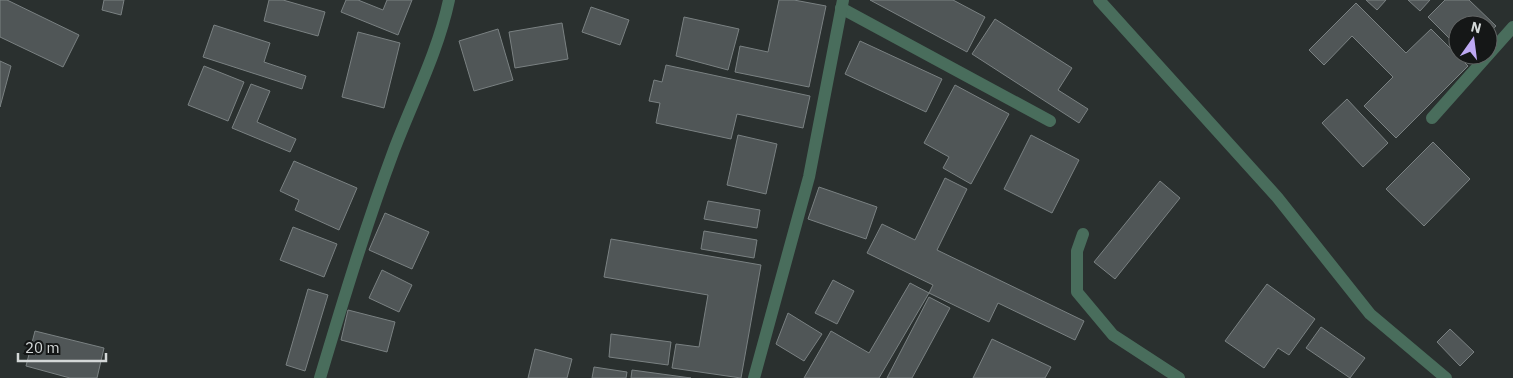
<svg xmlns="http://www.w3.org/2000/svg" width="1513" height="378" font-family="'IBM Plex Sans',sans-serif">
<rect width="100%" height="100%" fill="#2a302f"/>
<g fill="#505657" stroke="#7a8182">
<polygon points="0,0 7,0 79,35 63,67 0,37"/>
<polygon points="104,0 124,0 121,15 102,10"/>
<polygon points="269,0 283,0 325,12 318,36 264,21"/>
<polygon points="346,0 358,0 383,10 387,0 412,0 398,35 341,12"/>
<polygon points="779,0 794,0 826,6 809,87 735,72 740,46 768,52"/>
<polygon points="870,0 953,0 985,17 967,52"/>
<polygon points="1366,0 1386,0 1377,10"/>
<polygon points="1408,0 1430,0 1420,11"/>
<polygon points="1445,0 1469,0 1496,26 1488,33 1488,25 1458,25 1458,47 1428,17"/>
<polygon points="1356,3 1406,53 1431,29 1468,66 1396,138 1364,106 1393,77 1352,36 1324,65 1309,50"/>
<polygon points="591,7 629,20 620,45 582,32"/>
<polygon points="684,17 739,29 728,70 676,56"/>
<polygon points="995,19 1072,68 1058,90 1088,109 1079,123 972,54"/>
<polygon points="562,23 568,59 515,68 509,32"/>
<polygon points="214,25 270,43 264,62 306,76 302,89 203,57"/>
<polygon points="498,29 513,80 474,91 459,41"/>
<polygon points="358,32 400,43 384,108 342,97"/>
<polygon points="860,41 942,79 926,112 845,74"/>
<polygon points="0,61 11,66 0,107"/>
<polygon points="666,65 810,96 803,128 737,114 731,139 656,123 660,103 649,101 654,80 662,82"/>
<polygon points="204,66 244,82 228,121 188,105"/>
<polygon points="251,84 270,91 257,122 296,139 290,152 232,128"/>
<polygon points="955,85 1009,114 971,184 943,168 949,157 924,143"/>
<polygon points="1347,99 1388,143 1363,167 1322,123"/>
<polygon points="738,135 777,144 766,194 727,185"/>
<polygon points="1031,135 1079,160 1052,213 1004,189"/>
<polygon points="1433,142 1470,179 1424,226 1386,189"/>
<polygon points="294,161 357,188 339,230 295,210 299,200 280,191"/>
<polygon points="945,178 967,189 937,250 1084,321 1075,340 998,303 989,322 929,293 933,285 867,253 882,224 915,240"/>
<polygon points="1160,181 1180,198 1115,279 1094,262"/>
<polygon points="819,187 877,207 866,239 808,219"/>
<polygon points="708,201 760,210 757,228 704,219"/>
<polygon points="385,213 429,232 412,269 369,250"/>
<polygon points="293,227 337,244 324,277 280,260"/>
<polygon points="704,231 757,240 754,258 701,249"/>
<polygon points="611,239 761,265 741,378 672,368 676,344 699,347 708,295 604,277"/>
<polygon points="382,270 412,285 399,312 369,298"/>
<polygon points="833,280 854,291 837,324 815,313"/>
<polygon points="910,283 929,293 879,378 804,378 831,331 869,353"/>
<polygon points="1267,284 1315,319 1289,355 1278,348 1264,368 1225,341"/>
<polygon points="308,289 328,295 305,371 286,365"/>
<polygon points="929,297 950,308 912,378 887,378"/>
<polygon points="348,310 395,322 387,352 341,340"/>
<polygon points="788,313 822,334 804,361 776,344"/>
<polygon points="1321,327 1365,358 1350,378 1306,348"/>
<polygon points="1450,329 1474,352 1460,366 1437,342"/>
<polygon points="35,331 104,348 97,378 70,378 26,366"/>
<polygon points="611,334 671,342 668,365 609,357"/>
<polygon points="992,339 1051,367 1045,378 973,378"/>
<polygon points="535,349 572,359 567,378 528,378"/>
<polygon points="594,367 627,372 626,378 592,378"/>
<polygon points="632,370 691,378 631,378"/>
</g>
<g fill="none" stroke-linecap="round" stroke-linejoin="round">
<g stroke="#496d5c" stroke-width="12">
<polyline points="1099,0 1277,197 1370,314 1446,378"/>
<polyline points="841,8 1050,121"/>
<polyline points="1432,118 1513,27"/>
<polyline points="1083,234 1077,251 1077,292 1113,335 1179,378"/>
<path d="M 320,378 C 343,301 366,225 394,150 C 413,100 438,52 449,0"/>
<polyline points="754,378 809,177 843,0"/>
</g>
</g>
<g transform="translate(1473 40) rotate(14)"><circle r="24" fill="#151717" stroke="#616464"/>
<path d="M0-4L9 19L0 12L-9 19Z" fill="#bea9f4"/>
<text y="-8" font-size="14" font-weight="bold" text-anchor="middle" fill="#d4d8d8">N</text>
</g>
<path d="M18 353v8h88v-8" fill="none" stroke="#d4d8d8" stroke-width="2.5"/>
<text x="25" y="353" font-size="15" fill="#d4d8d8" stroke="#151717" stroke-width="4" paint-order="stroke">20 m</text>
</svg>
